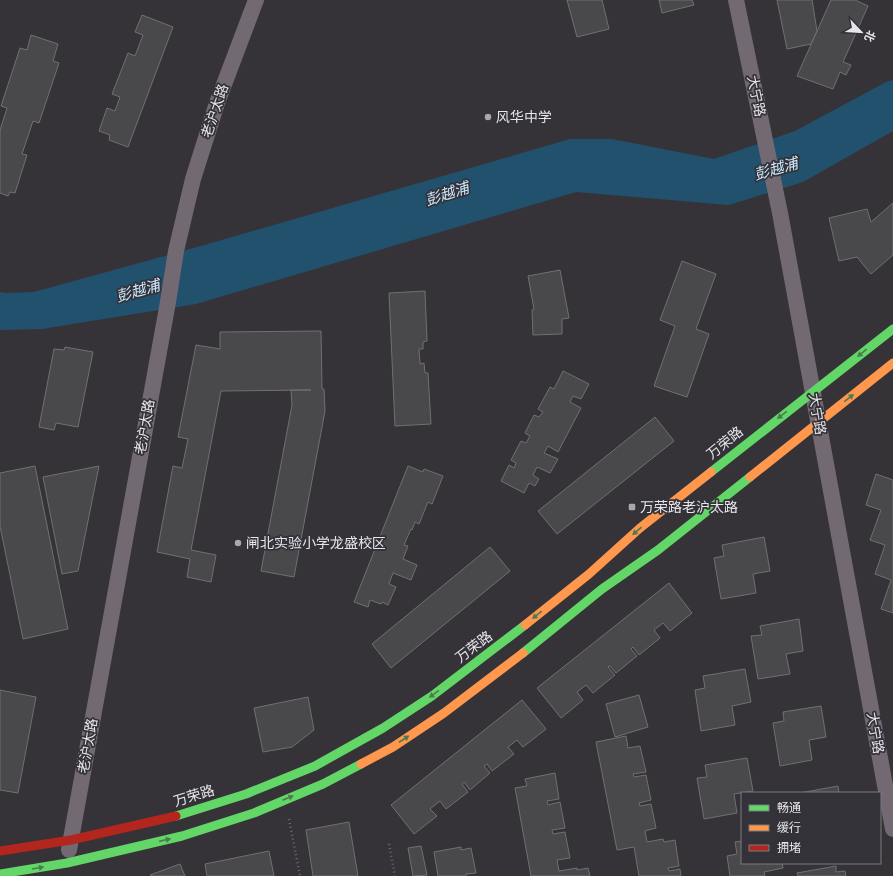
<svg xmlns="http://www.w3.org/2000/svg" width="893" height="876" font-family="Signika,'Noto Sans SC',sans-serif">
<rect width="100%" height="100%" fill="#353338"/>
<polygon fill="#22516e" points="893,80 893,131 803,182 729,205 576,192 196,304 42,329 0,330 0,292 6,293 34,292 208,244 570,139 612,139 714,159 795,131 886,82"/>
<g fill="#49494c" stroke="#707073">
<polygon points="567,0 602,0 609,29 577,37"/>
<polygon points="659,0 692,0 694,5 662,13"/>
<polygon points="777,0 812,0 817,31 811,44 787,49"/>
<polygon points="831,0 855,0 868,6 843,62 851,65 846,75 840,72 833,89 797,76"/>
<polygon points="142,15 173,27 128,147 109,140 110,135 99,131 107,108 115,111 120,97 112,94 128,53 135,56 143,35 135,32"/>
<polygon points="31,35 58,44 53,61 59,63 39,123 33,121 22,154 27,155 15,193 10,192 8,196 0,193 0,130 7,108 1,106 20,48 27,50"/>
<polygon points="893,203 893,255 871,274 857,257 839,261 829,218 867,209 871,222"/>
<polygon points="682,261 716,274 696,329 709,334 687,397 654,386 675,326 660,320"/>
<polygon points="560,270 569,318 562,319 562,334 533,335 532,310 534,309 528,276"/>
<polygon points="425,291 427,341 423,342 423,349 419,349 420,364 424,363 425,373 428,373 431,424 395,426 389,293"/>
<polygon points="321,331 322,389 324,389 325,411 294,577 261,571 292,405 291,390 311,390 221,391 191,550 216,555 211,582 187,577 190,559 157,552 173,466 182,468 188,439 178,437 196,345 220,349 220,332"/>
<polygon points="65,347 93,352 78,427 56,423 54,430 39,427 54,349 64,350"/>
<polygon points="563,371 589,384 581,399 573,396 570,402 581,408 558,452 548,446 544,453 558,459 550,473 537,467 533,475 539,479 535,486 529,483 524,493 501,481 509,465 514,468 516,463 511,460 521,441 526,443 530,436 525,433 534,415 539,417 543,412 538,409 550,387 554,389"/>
<polygon points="655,417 674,441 557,534 538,511"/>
<polygon points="35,466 68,629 23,639 0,526 0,473"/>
<polygon points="99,466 78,571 62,574 43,477"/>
<polygon points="408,466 423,472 424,469 443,476 432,504 428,502 419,524 415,522 412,530 411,529 404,545 408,546 403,559 417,565 411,580 393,573 389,584 396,587 388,605 382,602 381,604 370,600 368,607 354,602"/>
<polygon points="876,474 893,480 893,613 881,609 891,580 875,574 885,545 870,540 881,510 866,505"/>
<polygon points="764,537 770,571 753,574 756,593 721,599 714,558 724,556 722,545"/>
<polygon points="490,547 510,571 391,668 372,644"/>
<polygon points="669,583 692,613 670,631 663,623 654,630 660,638 639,655 633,647 631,649 637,656 616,673 610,666 608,667 615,675 593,693 586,685 577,692 583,700 561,718 537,688"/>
<polygon points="799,619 803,651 786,654 790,674 758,679 751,636 762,635 760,626"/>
<polygon points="745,669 751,702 732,706 735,725 701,731 695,690 705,688 703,676"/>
<polygon points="0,690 36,697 18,793 0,790"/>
<polygon points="639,695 648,727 615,737 606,704"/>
<polygon points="308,697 314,730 292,747 263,752 254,708"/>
<polygon points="522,700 546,729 523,747 517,740 508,747 514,754 492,771 487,764 484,766 490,773 470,790 464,782 462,784 468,792 446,809 440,801 430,809 437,816 414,834 391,805"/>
<polygon points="821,706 826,737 809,740 812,760 780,766 773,723 784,721 783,712"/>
<polygon points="626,736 628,748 640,746 646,772 633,774 634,777 646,775 651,800 639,803 640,806 651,804 656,828 645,831 647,842 663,839 664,842 675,840 679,866 668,868 669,871 680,869 681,876 639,876 634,847 617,850 596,742"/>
<polygon points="747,758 753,791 734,794 737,813 704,819 697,778 707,777 705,765"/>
<polygon points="555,773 559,799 547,801 548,805 560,802 565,828 552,830 553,834 565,832 570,858 557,860 559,871 577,868 577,870 588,868 590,876 531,876 515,788 527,786 525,779"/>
<polygon points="838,786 839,793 800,793"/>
<polygon points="349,822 358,876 313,876 306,830"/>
<polygon points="742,841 742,863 782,863 783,868 764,872 765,876 730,876 727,856 737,854 735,842"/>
<polygon points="421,846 427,875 413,876 408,848"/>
<polygon points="461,847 461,850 471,848 476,873 466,874 466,876 438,876 434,852"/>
<polygon points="269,851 274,876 207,876 205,864"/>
<polygon points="180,864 185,876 151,876 150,875"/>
<polygon points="836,866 836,872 845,871 846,876 798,876 797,873"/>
</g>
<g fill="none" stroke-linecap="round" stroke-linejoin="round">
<g stroke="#6e686e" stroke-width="2.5" stroke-dasharray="1 3" stroke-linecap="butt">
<polyline points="289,819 300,876"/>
<polyline points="389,844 395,876"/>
</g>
<g stroke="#736972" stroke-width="16">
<polyline points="736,0 780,213 893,829"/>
<polyline points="69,850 168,302 176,251 193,179 217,103 256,0"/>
</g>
<g stroke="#63d668" stroke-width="9">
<polyline points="711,472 893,329"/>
<polyline points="523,653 602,589 658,550 750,477"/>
<polyline points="176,816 246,794 315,766 383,728 432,696 525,625"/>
<polyline points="0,874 67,863 182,836 254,813 323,784 361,764"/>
</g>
<g stroke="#ff974d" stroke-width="9">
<polyline points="750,477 893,363"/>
<polyline points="525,625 589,574 640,528 711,472"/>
<polyline points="361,764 393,747 444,713 523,653"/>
</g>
<polyline stroke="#b3261e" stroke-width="9" points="0,851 71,840 176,816"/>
</g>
<defs><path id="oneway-solid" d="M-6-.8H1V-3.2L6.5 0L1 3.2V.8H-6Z"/></defs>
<g fill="#497c4e">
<use href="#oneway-solid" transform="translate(862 353) rotate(141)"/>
<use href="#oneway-solid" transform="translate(849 398) rotate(-38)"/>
<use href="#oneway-solid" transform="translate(782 415) rotate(143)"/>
<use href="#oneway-solid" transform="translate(637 531) rotate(139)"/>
<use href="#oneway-solid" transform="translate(537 615) rotate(141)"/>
<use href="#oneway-solid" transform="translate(434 694) rotate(144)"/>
<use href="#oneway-solid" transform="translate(404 739) rotate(-33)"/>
<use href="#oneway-solid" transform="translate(288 798) rotate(-23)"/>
<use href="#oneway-solid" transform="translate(165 840) rotate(-13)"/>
<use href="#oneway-solid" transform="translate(38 868) rotate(-10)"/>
</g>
<g fill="#a8a7ab" stroke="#343239" stroke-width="1.5">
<circle cx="488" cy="117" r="4"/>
<rect x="628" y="503" width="8" height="8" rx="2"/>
<circle cx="238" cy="543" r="4"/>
</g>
<g text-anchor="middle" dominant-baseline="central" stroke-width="3.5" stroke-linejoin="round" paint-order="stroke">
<g font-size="14" fill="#e6e5e9" stroke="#343239">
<text transform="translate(756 96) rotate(78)">大宁路</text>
<text transform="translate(215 111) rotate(-71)">老沪太路</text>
<text transform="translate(817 414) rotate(80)">大宁路</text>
<text transform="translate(145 427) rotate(-80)">老沪太路</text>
<text transform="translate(725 443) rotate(-39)">万荣路</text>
<text transform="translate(474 647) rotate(-37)">万荣路</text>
<text transform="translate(875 733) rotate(80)">大宁路</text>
<text transform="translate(88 746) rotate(-80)">老沪太路</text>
<text transform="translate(194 796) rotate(-17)">万荣路</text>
</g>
<g font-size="14" fill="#e6e5e9" stroke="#343239" text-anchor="start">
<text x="496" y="117">风华中学</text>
<text x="640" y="507">万荣路老沪太路</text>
<text x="246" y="543">闸北实验小学龙盛校区</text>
</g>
<g font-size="15" font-style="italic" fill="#cce9fe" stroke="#343239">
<text transform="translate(776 169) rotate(-16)">彭越浦</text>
<text transform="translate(447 194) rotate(-18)">彭越浦</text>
<text transform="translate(138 291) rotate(-16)">彭越浦</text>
</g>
</g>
<rect x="741" y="792" width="140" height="72" fill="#343239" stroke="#7b7a7f"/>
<rect x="749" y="805" width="20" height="6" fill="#63d668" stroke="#7b7a7f"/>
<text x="777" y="812" font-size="12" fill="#e6e5e9">畅通</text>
<rect x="749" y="825" width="20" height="6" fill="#ff974d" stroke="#7b7a7f"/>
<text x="777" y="832" font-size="12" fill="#e6e5e9">缓行</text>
<rect x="749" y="845" width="20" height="6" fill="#b3261e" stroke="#7b7a7f"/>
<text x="777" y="852" font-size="12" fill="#e6e5e9">拥堵</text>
<g transform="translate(861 32) rotate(115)" stroke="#343239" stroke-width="3" paint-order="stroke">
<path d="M0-3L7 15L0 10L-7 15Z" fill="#e6e5e9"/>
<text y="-6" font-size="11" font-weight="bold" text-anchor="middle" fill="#e6e5e9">北</text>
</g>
</svg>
